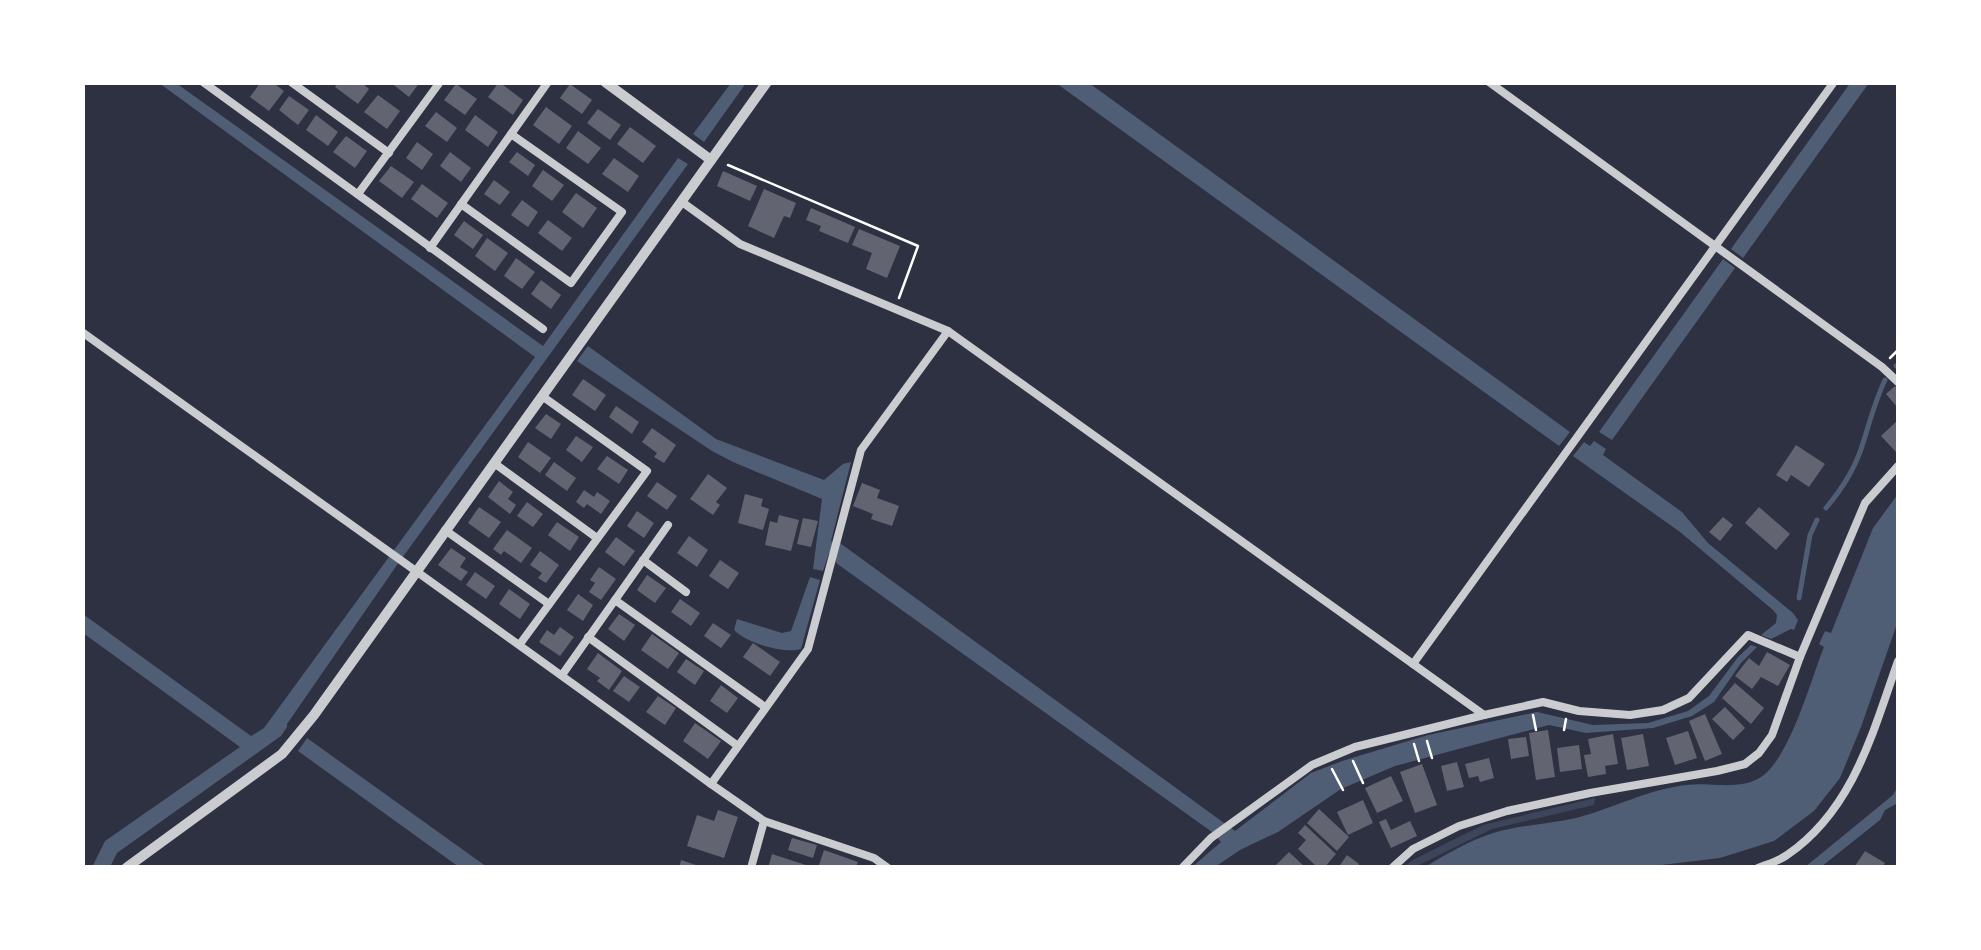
<svg xmlns="http://www.w3.org/2000/svg" width="1981" height="950" font-family="Barlow,sans-serif">
<rect width="100%" height="100%" fill="#2d3142"/>
<polygon fill="#3c4559" points="1595,798 1594,805 1492,829 1415,867 1404,867 1411,861 1483,825"/>
<g fill="#4f5d75">
<polygon points="1851,82 1869,83 1743,258 1731,249"/>
<polygon points="159,83 176,83 543,346 678,158 688,164 397,565 287,724 287,727 281,736 117,853 110,867 92,867 105,841 240,747 83,633 83,614 251,736 264,728 535,357"/>
<polygon points="731,83 746,83 704,142 693,134"/>
<polygon points="1056,83 1089,83 1570,432 1559,446"/>
<polygon points="1723,259 1735,268 1612,440 1599,432"/>
<polygon points="588,346 716,439 824,480 843,464 851,462 831,541 839,547 840,543 1235,831 1311,773 1342,761 1428,735 1537,712 1593,725 1648,723 1688,711 1709,696 1738,657 1751,645 1757,647 1741,663 1714,702 1692,716 1653,728 1586,733 1549,725 1395,766 1341,789 1278,832 1240,850 1215,867 1192,867 1221,842 1212,832 836,563 836,559 829,553 823,571 813,569 822,499 733,462 712,451 577,361"/>
<polygon points="1594,441 1606,449 1603,455 1682,512 1708,543 1793,613 1798,620 1794,630 1791,629 1771,639 1761,635 1776,623 1777,615 1773,610 1680,532 1573,456 1584,442 1590,446"/>
<path d="M 1898,494 L 1898,621 L 1861,727 L 1840,778 L 1814,811 L 1774,841 L 1720,858 L 1637,868 L 1425,867 C 1446,854 1469,841 1493,833 C 1520,825 1549,824 1576,818 C 1614,808 1646,790 1686,785 C 1710,782 1740,791 1761,777 C 1790,758 1811,679 1824,647 L 1819,644 L 1825,631 L 1831,633 L 1873,528 Z"/>
<path d="M 810,577 L 820,580 L 801,649 C 784,654 746,643 734,630 L 737,619 L 782,633 L 791,631 Z"/>
<polygon points="307,738 487,867 459,867 298,751"/>
<polygon points="1898,786 1898,803 1885,810 1880,820 1821,867 1805,867 1893,795"/>
</g>
<g fill="none" stroke-linecap="round" stroke-linejoin="round">
<g stroke="#4f5d75" stroke-width="5">
<polyline points="1896,366 1898,365"/>
<path d="M 1826,508 C 1842,489 1856,467 1863,443 C 1870,421 1875,401 1885,380"/>
<polyline points="1799,598 1810,535 1817,520"/>
</g>
</g>
<g fill="#626471">
<polygon points="261,82 272,82 284,91 269,111 250,97"/>
<polygon points="338,82 361,82 369,89 358,104 335,87"/>
<polygon points="390,82 420,82 409,97"/>
<polygon points="499,82 523,100 513,115 488,97"/>
<polygon points="456,84 477,99 465,115 444,100"/>
<polygon points="570,84 592,100 582,114 560,98"/>
<polygon points="378,95 400,111 387,129 364,112"/>
<polygon points="289,96 309,110 298,125 279,110"/>
<polygon points="546,107 572,126 559,144 533,125"/>
<polygon points="598,109 621,125 610,140 587,123"/>
<polygon points="436,112 457,128 447,142 425,126"/>
<polygon points="316,115 338,132 328,146 306,130"/>
<polygon points="475,115 498,132 488,147 465,130"/>
<polygon points="630,127 656,146 643,163 617,144"/>
<polygon points="578,131 601,148 588,164 566,148"/>
<polygon points="346,136 367,151 355,168 333,152"/>
<polygon points="417,142 433,154 422,170 406,158"/>
<polygon points="450,152 471,168 461,182 440,166"/>
<polygon points="517,152 535,165 528,176 509,162"/>
<polygon points="614,158 639,176 628,192 602,174"/>
<polygon points="391,166 414,182 402,198 379,181"/>
<polygon points="543,170 564,185 552,201 532,186"/>
<polygon points="723,171 757,186 750,201 717,186"/>
<polygon points="494,180 510,192 500,205 484,194"/>
<polygon points="422,184 448,203 437,218 411,199"/>
<polygon points="764,189 796,203 790,218 784,216 774,238 748,226"/>
<polygon points="576,193 597,208 583,228 562,212"/>
<polygon points="522,200 538,212 528,227 511,215"/>
<polygon points="811,208 855,227 848,243 819,231 821,226 806,220"/>
<polygon points="548,220 572,238 562,251 538,233"/>
<polygon points="464,221 483,235 473,249 454,235"/>
<polygon points="859,229 900,246 887,278 866,269 872,253 852,245"/>
<polygon points="487,238 508,253 495,271 475,256"/>
<polygon points="516,258 535,272 522,289 504,276"/>
<polygon points="541,280 561,295 551,309 531,294"/>
<polygon points="583,379 606,395 595,411 572,395"/>
<polygon points="1895,386 1898,390 1898,408 1886,394"/>
<polygon points="616,406 639,422 632,434 609,417"/>
<polygon points="546,414 561,424 551,439 535,428"/>
<polygon points="1898,420 1898,450 1896,452 1881,436"/>
<polygon points="652,428 676,445 664,463 654,457 657,453 642,442"/>
<polygon points="576,436 593,447 582,462 566,450"/>
<polygon points="528,442 551,458 540,473 518,457"/>
<polygon points="1796,445 1825,464 1809,487 1791,475 1787,482 1776,475"/>
<polygon points="607,456 628,470 619,484 597,469"/>
<polygon points="554,462 576,478 567,491 545,475"/>
<polygon points="708,474 727,488 716,502 720,505 713,515 690,499"/>
<polygon points="499,481 513,492 508,499 516,505 510,514 488,497"/>
<polygon points="657,482 677,496 667,510 647,496"/>
<polygon points="862,483 880,490 877,498 899,506 892,526 871,519 873,514 853,506"/>
<polygon points="584,490 594,497 597,492 610,501 601,514 587,504 584,508 576,502"/>
<polygon points="745,494 763,499 761,506 769,509 763,530 738,523"/>
<polygon points="527,502 543,514 533,527 517,516"/>
<polygon points="479,507 501,522 489,538 468,523"/>
<polygon points="1759,507 1790,534 1776,550 1745,523"/>
<polygon points="637,511 654,523 644,538 627,526"/>
<polygon points="779,515 799,520 791,551 765,545 770,521 777,523"/>
<polygon points="1723,517 1733,525 1720,541 1709,532"/>
<polygon points="803,518 818,521 811,547 797,544"/>
<polygon points="557,522 579,537 570,551 548,535"/>
<polygon points="507,530 532,548 521,563 504,551 501,555 493,549"/>
<polygon points="689,536 708,550 697,567 677,553"/>
<polygon points="616,537 635,551 624,566 605,552"/>
<polygon points="451,548 466,558 460,567 468,572 461,581 438,565"/>
<polygon points="540,551 559,565 546,583 538,578 542,573 530,565"/>
<polygon points="720,560 739,573 728,589 709,576"/>
<polygon points="599,567 616,579 601,600 589,592 595,583 590,580"/>
<polygon points="475,572 495,586 486,599 466,585"/>
<polygon points="647,575 666,588 655,603 637,590"/>
<polygon points="509,589 530,604 520,619 499,604"/>
<polygon points="578,594 593,605 583,621 567,610"/>
<polygon points="680,599 700,613 691,626 671,612"/>
<polygon points="619,614 635,625 624,641 608,629"/>
<polygon points="713,623 731,635 721,648 704,636"/>
<polygon points="560,627 574,637 560,656 539,642 547,630 554,635"/>
<polygon points="652,634 679,653 668,669 641,650"/>
<polygon points="753,643 780,662 770,676 743,657"/>
<polygon points="1767,652 1790,665 1778,686 1761,677 1752,689 1735,676 1749,658 1759,666"/>
<polygon points="598,653 622,671 609,690 597,681 600,678 587,669"/>
<polygon points="686,659 704,671 695,685 677,672"/>
<polygon points="624,676 640,687 629,702 613,691"/>
<polygon points="1735,683 1764,708 1751,724 1722,698"/>
<polygon points="721,685 738,698 727,713 710,701"/>
<polygon points="658,696 676,708 665,725 646,712"/>
<polygon points="1725,707 1745,728 1733,740 1712,719"/>
<polygon points="1705,714 1722,754 1705,761 1689,721"/>
<polygon points="695,723 721,741 708,759 683,741"/>
<polygon points="1548,730 1555,777 1536,780 1529,733"/>
<polygon points="1688,731 1697,758 1675,765 1666,738"/>
<polygon points="1613,734 1618,764 1605,766 1606,774 1588,777 1584,755 1591,754 1588,739"/>
<polygon points="1643,734 1649,766 1627,770 1621,738"/>
<polygon points="1526,737 1529,756 1511,759 1508,739"/>
<polygon points="1579,745 1582,769 1560,772 1557,748"/>
<polygon points="1489,758 1494,778 1480,782 1478,776 1469,778 1465,764"/>
<polygon points="1457,762 1464,787 1447,791 1441,766"/>
<polygon points="1422,764 1437,805 1415,813 1400,772"/>
<polygon points="1391,776 1403,801 1377,813 1365,788"/>
<polygon points="1363,800 1373,823 1348,835 1337,812"/>
<polygon points="1319,809 1349,837 1337,851 1307,823"/>
<polygon points="718,810 738,817 724,858 687,846 697,815 714,821"/>
<polygon points="1386,819 1391,830 1410,821 1417,836 1391,848 1379,822"/>
<polygon points="1305,825 1336,854 1324,868 1318,868 1298,849 1306,840 1298,833"/>
<polygon points="792,838 817,845 813,858 788,850"/>
<polygon points="824,850 858,862 856,868 818,868"/>
<polygon points="1865,851 1885,863 1882,868 1855,866"/>
<polygon points="1289,852 1306,868 1279,868 1276,865"/>
<polygon points="772,854 812,867 812,868 768,868"/>
<polygon points="1347,855 1359,864 1357,868 1338,868"/>
<polygon points="681,860 702,867 702,868 679,868"/>
</g>
<g fill="none" stroke-linecap="round" stroke-linejoin="round">
<g stroke="#fff" stroke-width="2.5">
<polyline points="728,165 918,246 899,298"/>
<polyline points="1890,358 1898,350"/>
<polyline points="1533,715 1536,730"/>
<polyline points="1564,730 1566,719"/>
<polyline points="1427,741 1432,758"/>
<polyline points="1414,744 1419,761"/>
<polyline points="1353,761 1363,783"/>
<polyline points="1332,769 1343,790"/>
</g>
<g stroke="#caccd0" stroke-width="8">
<polyline points="203,82 543,329"/>
<polyline points="291,82 389,153"/>
<polyline points="1489,82 1882,367 1898,382"/>
<polyline points="358,194 440,82"/>
<polyline points="682,202 740,244 948,331 1413,664 1834,82"/>
<polyline points="461,204 571,283 622,212 511,134"/>
<polyline points="430,248 548,82"/>
<path d="M 82,332 C 292,483 503,632 711,784"/>
<polyline points="494,463 597,538"/>
<polyline points="445,530 549,604"/>
<polyline points="643,560 686,592"/>
<polyline points="615,600 765,707"/>
<polyline points="588,637 738,746"/>
<polyline points="520,644 647,471 542,396"/>
<polyline points="562,675 668,525"/>
<polyline points="1484,715 1543,702 1579,711 1630,715 1663,710 1689,698 1748,635 1800,657"/>
<polyline points="751,868 764,821"/>
<polyline points="888,868 874,858 764,821 711,784 808,649 861,450 948,331"/>
<polyline points="1182,868 1211,838 1312,765 1355,747 1484,715 1413,664"/>
<polyline points="1392,868 1413,849 1459,826 1507,811 1590,793 1717,771 1745,764 1759,753 1772,735 1800,657 1865,503 1898,466"/>
<path d="M 1758,868 C 1768,864 1779,861 1787,855 C 1853,810 1873,732 1898,661"/>
</g>
<g stroke="#caccd0" stroke-width="10">
<polyline points="605,82 711,160"/>
<polyline points="126,868 282,754 314,715 767,82"/>
</g>
</g>
<rect width="1981" height="950" fill="none" stroke="#ffffff" stroke-width="170"/>
</svg>
